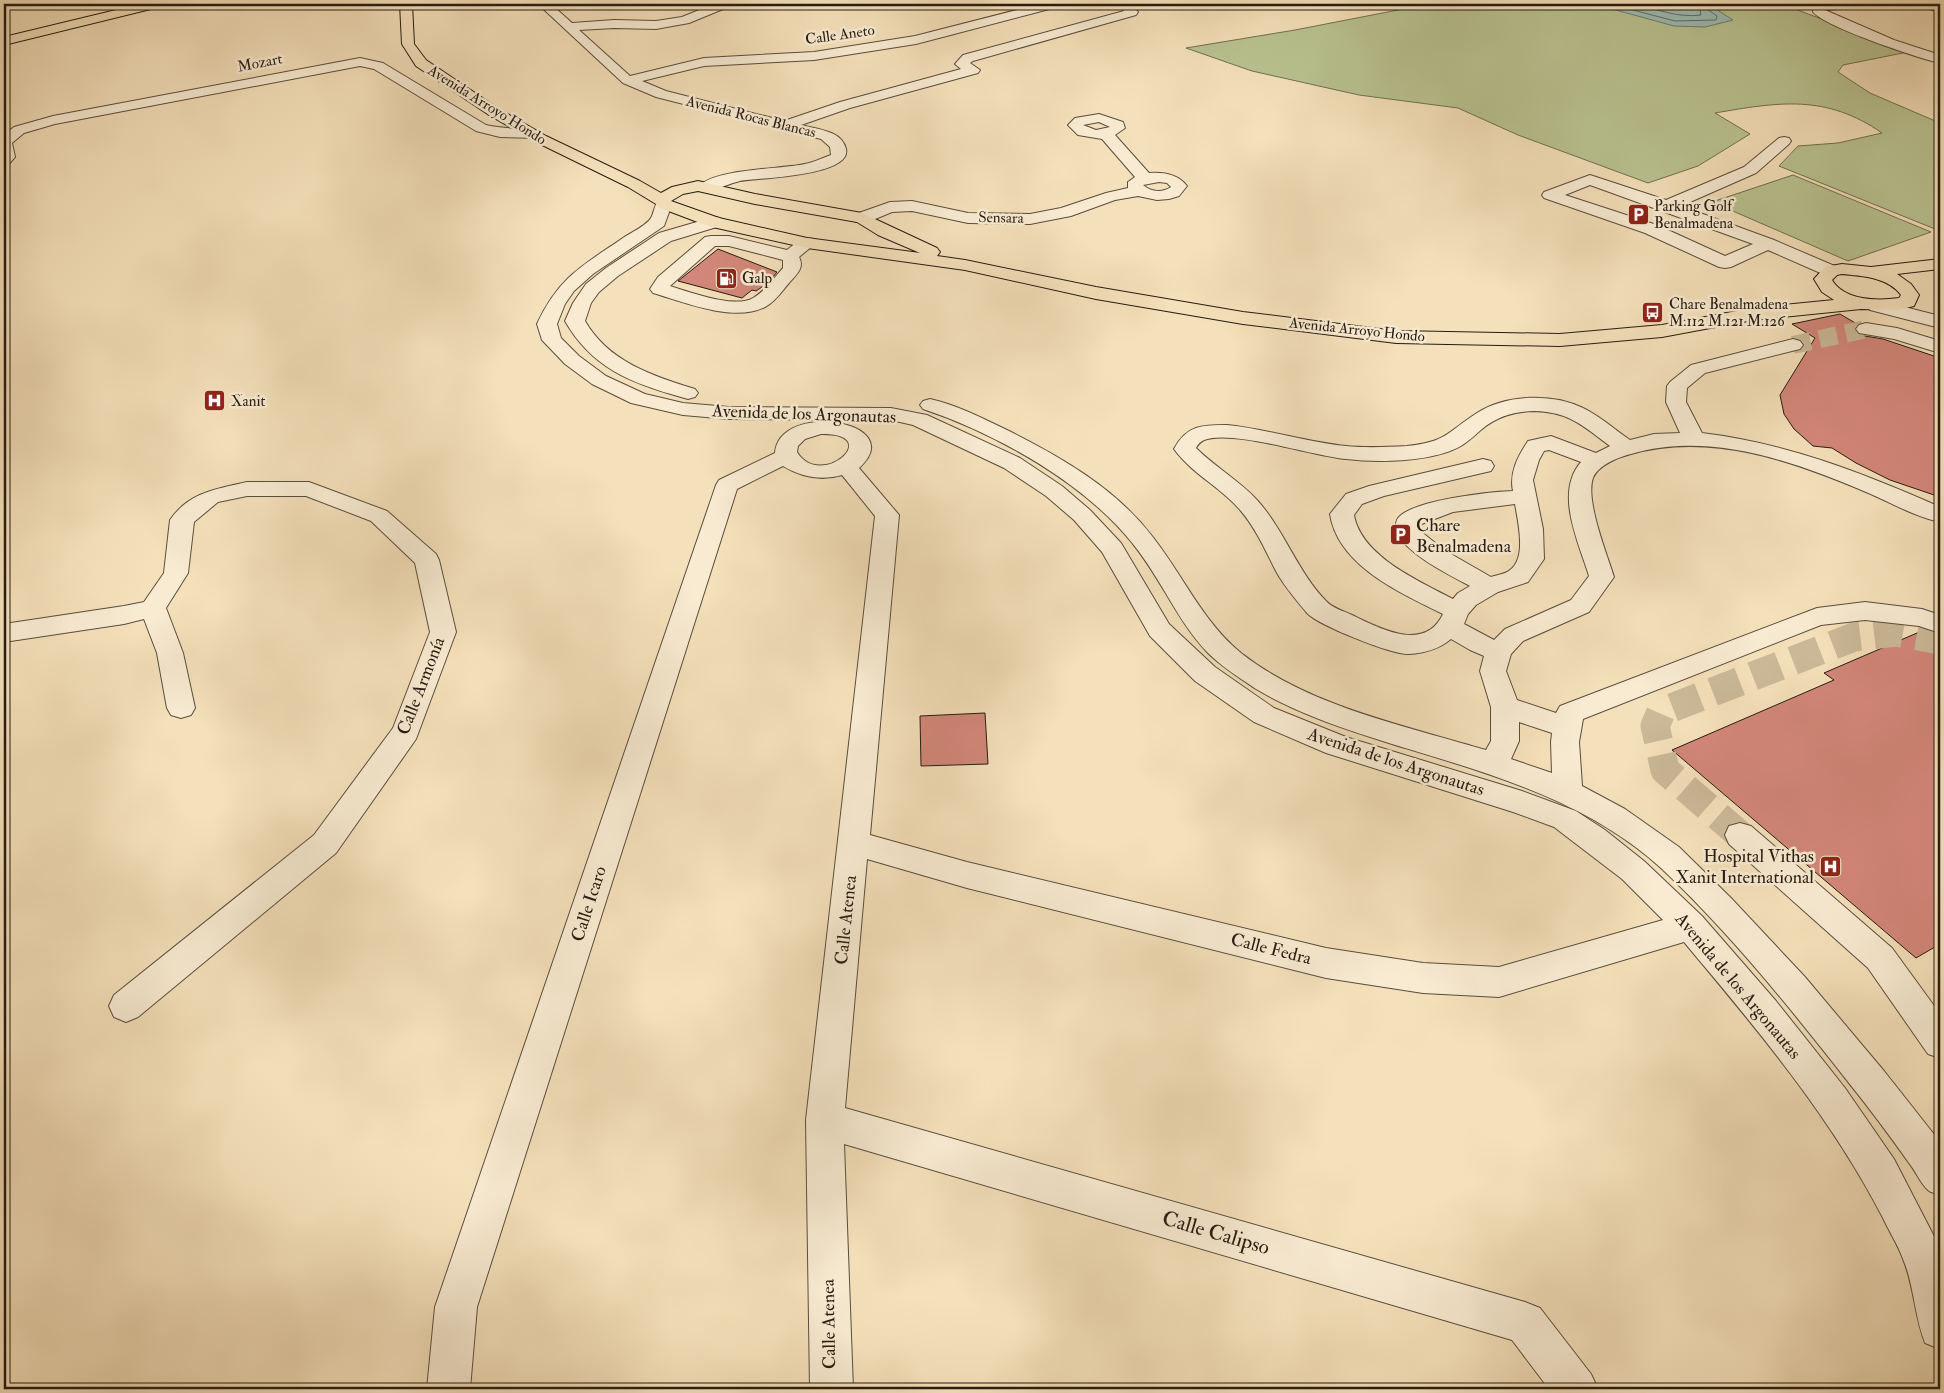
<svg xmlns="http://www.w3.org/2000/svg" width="1944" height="1393" font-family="'IM FELL Double Pica',serif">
<rect width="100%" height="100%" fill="#f4e0ba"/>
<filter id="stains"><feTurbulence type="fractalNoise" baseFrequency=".004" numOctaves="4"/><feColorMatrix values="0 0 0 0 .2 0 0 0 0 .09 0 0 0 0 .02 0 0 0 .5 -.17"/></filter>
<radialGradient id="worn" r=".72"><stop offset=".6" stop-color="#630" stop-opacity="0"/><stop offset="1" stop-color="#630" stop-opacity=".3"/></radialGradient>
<g fill="#b9c391" stroke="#707052">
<path d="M 1417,4 L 1782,4 L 1908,52 L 1843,65 L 1838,72 L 1870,93 L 1940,123 L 1940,231 L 1779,166 L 1798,146 L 1838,143 L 1882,133 C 1826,94 1779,102 1715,113 L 1750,134 L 1698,166 L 1648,183 L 1518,135 L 1458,108 L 1359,95 L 1252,71 L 1186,48 L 1295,30 L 1403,9 Z"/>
<polygon points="1793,175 1931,232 1848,261 1712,202"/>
</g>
<polygon fill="#9cbcb4" stroke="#6d7c73" points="1594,4 1708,4 1733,20 1705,27 1674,26"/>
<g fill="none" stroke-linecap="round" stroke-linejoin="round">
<g stroke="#616c63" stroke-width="1">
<polyline points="1610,4 1675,21 1716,20 1717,16 1707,9 1706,4"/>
<path d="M 1637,4 C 1658,10 1679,18 1701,15 L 1699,4"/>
</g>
</g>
<g fill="#d3877a" stroke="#261c12">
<polygon points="718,249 759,265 777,272 768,283 756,291 752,290 742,298 678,281"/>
<polygon points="1840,314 1857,324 1854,329 1859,335 1883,339 1940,358 1940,497 1890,480 1856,463 1832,448 1813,446 1794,429 1784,414 1780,395 1815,338 1792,324"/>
<polygon points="1924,630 1940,640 1940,944 1916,958 1672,750 1834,680 1824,673"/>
<polygon points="985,713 988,764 921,766 920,716"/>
</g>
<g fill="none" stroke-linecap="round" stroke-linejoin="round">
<polyline stroke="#cbb998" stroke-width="18" stroke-dasharray="18 9" stroke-linecap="butt" points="1793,345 1866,329"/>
<polyline stroke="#cbb998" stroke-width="29" stroke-dasharray="29 14" stroke-linecap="butt" points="1740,835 1665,770 1655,726 1661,712 1854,637 1896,632 1940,640"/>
<defs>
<g id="minor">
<path d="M 538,4 L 551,4 L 572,23 L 614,20 L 656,21 L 682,17 L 714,4 L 730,4 L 728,7 L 689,23 L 656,29 L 614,28 L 579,30 L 630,76 L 704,58 L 814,52 L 915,36 L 1040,4 L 1059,4 L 1057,7 L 916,44 L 814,60 L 704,66 L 642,81 L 666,91 L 784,121 L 840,102 L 961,69 L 955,64 L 963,55 L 1124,11 L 1118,4 L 1131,4 L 1138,12 L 1136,15 L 973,61 L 970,63 L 980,70 L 978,73 L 850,108 L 801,125 C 815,129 842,130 846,149 C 852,176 758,178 740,181 C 728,184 718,189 707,192 L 701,190 L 699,187 C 711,169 783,169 805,164 C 814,162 822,158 831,155 L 830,147 L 821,139 L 656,97 L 623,83 Z"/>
<path d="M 1814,4 L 1858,4 L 1852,8 L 1825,10 L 1894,40 L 1940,55 L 1940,63 C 1918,58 1825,27 1813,12 Z"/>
<polygon points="1921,4 1940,4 1940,12 1923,7"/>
<path d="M 360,58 L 383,63 L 486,125 C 503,129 521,128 537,132 L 539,135 L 537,138 L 500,137 L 476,131 L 374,69 L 360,66 L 55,124 L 24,133 L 12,143 L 15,157 L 9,164 L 4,166 L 4,135 L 14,127 L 53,116 Z"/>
<path d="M 1099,114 L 1123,122 L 1125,128 L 1115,135 L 1149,173 C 1163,172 1178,174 1187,186 L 1179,196 L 1169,199 L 1157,200 L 1138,196 L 1115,200 L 1071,216 L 1030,224 L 968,223 L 912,211 L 892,212 L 868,222 L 856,222 L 854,218 L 856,214 L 890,202 L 912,201 L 968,213 L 1030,214 L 1061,208 L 1106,193 L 1128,188 L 1128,182 L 1135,177 L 1102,139 L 1078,135 L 1068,125 L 1075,118 ZM 1099,122 L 1110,127 L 1096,130 L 1083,125 ZM 1159,182 L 1167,183 L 1171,187 C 1162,193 1151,192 1143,185 Z"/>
<path d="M 1784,137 L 1789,138 L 1791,141 L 1789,144 L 1756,173 L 1681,206 L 1774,240 L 1837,267 L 1840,271 L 1837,275 L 1831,276 L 1825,275 L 1768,250 L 1731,267 L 1725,268 L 1719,267 L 1645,233 L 1544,198 L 1542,195 L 1544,192 L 1590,175 L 1666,200 L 1744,167 L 1779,138 ZM 1590,185 L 1753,244 L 1725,256 L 1657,225 L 1565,195 Z"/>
<path d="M 664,199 L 670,201 L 672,204 L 664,226 L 593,274 L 574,291 L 565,304 L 557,324 L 561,338 L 579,356 L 606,376 L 645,394 L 683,403 L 729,407 L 891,408 L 927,415 L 1020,458 L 1062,486 L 1090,510 L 1121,543 L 1169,624 L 1215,667 L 1274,708 L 1346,737 L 1522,791 L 1576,811 L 1605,830 L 1644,861 L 1702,916 L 1776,1001 L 1845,1088 L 1894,1159 L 1940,1248 L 1940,1349 L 1925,1343 C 1914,1315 1914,1284 1903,1259 C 1898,1245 1889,1231 1883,1218 C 1831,1117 1757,1029 1684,942 L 1499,997 L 1423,993 L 1326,978 L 967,888 L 867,859 L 845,1108 L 1525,1302 L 1540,1308 L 1591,1374 L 1598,1389 L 1549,1389 L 1512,1340 L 844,1144 L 853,1389 L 810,1389 L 806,1120 L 875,516 L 842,475 C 822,481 801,477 783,466 L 737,489 L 477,1307 L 470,1389 L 427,1389 L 435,1307 L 716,485 L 719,480 L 775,453 C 779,400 911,421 859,468 L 899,515 L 870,835 L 967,862 L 1326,948 L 1423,963 L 1499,967 L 1663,920 L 1622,879 L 1554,827 L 1513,812 L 1326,753 L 1254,722 L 1195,681 L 1150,636 L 1102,552 L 1074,520 L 1046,496 L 1004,468 L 913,425 L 891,420 L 729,419 L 683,415 L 631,403 L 592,384 L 565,364 L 542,340 L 537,324 C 559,277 582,266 623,238 C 630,233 646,226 651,218 C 654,213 654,206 658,201 ZM 821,434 C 886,433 821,491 797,452 L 798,446 L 805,439 Z"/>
<path d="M 714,217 L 720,218 L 722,222 L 720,226 L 671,241 L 618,276 L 599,292 L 591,303 L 585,321 C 608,361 652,376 695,389 L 698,393 L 695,397 L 688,399 L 681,397 C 631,383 592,368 565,321 L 573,303 L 586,284 L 606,268 L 659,233 Z"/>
<path d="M 711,236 L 729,236 L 787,250 C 796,243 802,236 813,239 L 816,243 L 799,257 C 805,268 796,275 789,283 C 782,291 775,302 765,307 C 734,323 684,302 653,293 L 650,289 L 658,277 L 705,237 ZM 715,246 L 729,246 L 783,260 L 783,268 C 774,278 765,291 753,298 C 735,309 690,292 670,286 Z"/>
<polygon points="1877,300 1940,316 1940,328 1870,310 1868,306 1870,302"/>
<polygon points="1866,323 1897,328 1940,341 1940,353 1894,339 1859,333 1856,329 1859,325"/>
<path d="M 1793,339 L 1800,341 L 1803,345 L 1800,349 L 1705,373 L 1687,388 L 1686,402 L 1702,433 C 1786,443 1863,473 1940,507 L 1940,522 C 1915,517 1890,502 1866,492 C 1793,461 1710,431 1631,454 C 1619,457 1598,465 1593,478 C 1585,500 1607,554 1614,577 L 1589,612 L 1523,641 L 1511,654 L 1506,671 L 1517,700 L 1556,713 L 1560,706 L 1817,608 L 1865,602 L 1922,609 L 1940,615 L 1940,633 L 1919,626 L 1865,620 L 1821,625 L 1583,719 L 1579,742 L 1582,786 L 1625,809 L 1679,847 L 1731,898 L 1805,977 L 1884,1071 L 1940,1142 L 1940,1195 C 1936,1193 1931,1193 1928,1190 C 1921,1184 1915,1170 1909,1163 C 1890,1136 1870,1109 1849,1083 C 1791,1009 1730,933 1661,868 C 1585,799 1487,773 1392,744 C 1345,729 1298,714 1256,689 C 1240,678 1222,667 1208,653 C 1177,621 1161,578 1133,544 C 1085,483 995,433 923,409 L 920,405 L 923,401 L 930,399 C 957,405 982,418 1007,430 C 1061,457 1115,488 1152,536 C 1183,575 1202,621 1241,653 C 1308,706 1406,726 1486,750 L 1491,741 L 1491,707 L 1480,671 L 1484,656 L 1470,650 L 1451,639 C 1439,649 1425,653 1409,654 C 1392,655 1318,625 1307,613 C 1297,601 1285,587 1277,573 C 1266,552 1257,530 1241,511 C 1222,488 1192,474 1174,449 C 1187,425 1202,425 1227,425 C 1267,429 1306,442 1346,446 C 1366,448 1387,447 1407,446 C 1447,442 1447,432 1477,413 C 1506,394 1553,393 1583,408 C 1600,416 1615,430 1630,440 L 1654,434 L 1680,433 L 1666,402 L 1667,386 L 1670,382 L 1691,365 ZM 1534,411 C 1570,412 1583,426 1610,446 L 1596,453 L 1551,436 L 1528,441 C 1518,456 1509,473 1513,491 C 1488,492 1415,500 1399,517 C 1395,521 1396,527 1395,532 C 1412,557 1444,572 1470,586 L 1458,593 L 1453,599 C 1419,581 1361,556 1354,515 L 1362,504 L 1384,496 L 1491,471 L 1494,466 L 1491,461 L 1483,459 L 1369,486 L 1346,494 L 1330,514 C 1338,566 1401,593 1443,614 C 1425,653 1379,628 1352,615 C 1344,611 1332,608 1326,601 C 1297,571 1285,531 1257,500 C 1240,481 1215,467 1196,448 C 1198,444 1200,442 1204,440 C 1231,429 1313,456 1346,459 C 1378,463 1433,462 1461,446 C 1469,441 1475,435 1482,429 C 1498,416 1514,412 1534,411 ZM 1549,450 L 1581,462 C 1554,493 1579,543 1589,576 L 1571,600 L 1505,629 L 1494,640 L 1464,624 L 1468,614 L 1476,605 L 1498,592 L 1528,582 L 1544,559 L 1543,529 L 1533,480 L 1539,460 L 1544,451 ZM 1515,504 C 1518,522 1527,558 1510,570 C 1506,574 1496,575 1491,577 L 1444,550 L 1419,530 L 1419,525 L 1453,512 ZM 1519,722 L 1552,733 L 1551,742 L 1552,773 L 1511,759 L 1519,741 Z"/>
<path d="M 247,482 L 309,482 L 387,511 L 436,554 L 439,560 L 456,632 L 416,739 L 336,853 L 138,1017 L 126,1022 L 114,1017 L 109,1006 L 114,995 L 314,835 L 393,728 L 430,632 L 415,563 L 371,521 L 306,496 L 247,496 L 218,502 L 194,522 L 188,573 L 166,608 L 183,653 L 195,708 L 191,715 L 181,718 L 171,715 L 167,708 L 157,653 L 144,619 L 124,624 L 4,642 L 4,624 L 124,606 L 144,602 L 164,573 L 170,520 C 189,492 217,489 247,482 Z"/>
<polygon points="1740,823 1751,826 1892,948 1940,1014 1940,1058 1928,1054 1868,968 1729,844 1725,835 1729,826"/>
</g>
<g id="major">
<polygon points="141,4 161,4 159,7 4,45 4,37"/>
<path d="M 400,4 L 412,4 L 414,44 L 426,60 L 499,109 L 546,136 L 640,181 L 661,193 L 672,187 L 698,181 L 755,194 L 862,213 L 937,248 L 940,252 L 937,256 L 965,260 L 1096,287 L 1243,312 L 1396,331 L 1560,334 L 1662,325 L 1753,308 L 1834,300 L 1822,292 L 1814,279 L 1825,267 L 1842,264 L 1871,267 L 1940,259 L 1940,269 L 1897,274 L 1911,284 L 1919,295 L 1914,306 L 1898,310 L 1861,309 L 1753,320 L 1662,337 L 1560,346 L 1396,343 L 1243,324 L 1096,299 L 965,270 L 807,248 L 708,226 L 658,207 L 656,204 L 628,187 L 536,142 L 489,115 L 416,66 L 402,44 ZM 698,191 L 755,204 L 857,222 L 878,235 L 920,253 L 807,238 L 719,218 L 671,201 L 683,194 ZM 1842,274 C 1862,276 1888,277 1901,295 L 1899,298 C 1878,301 1845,301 1832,280 L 1837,275 Z"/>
</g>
</defs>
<use href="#minor" stroke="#5a4d3c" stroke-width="2"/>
<use href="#major" stroke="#261c12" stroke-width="2"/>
<use href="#minor" fill="#f8ebd2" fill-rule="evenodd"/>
<use href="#major" fill="#f4e0ba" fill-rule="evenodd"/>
</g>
<defs>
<symbol id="parking-square" viewBox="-11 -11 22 22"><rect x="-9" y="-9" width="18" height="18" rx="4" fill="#8f2418" stroke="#f8ebd2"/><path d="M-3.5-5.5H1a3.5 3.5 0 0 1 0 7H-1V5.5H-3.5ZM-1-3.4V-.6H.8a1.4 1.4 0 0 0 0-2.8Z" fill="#fff"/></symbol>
<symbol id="fuel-square" viewBox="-11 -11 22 22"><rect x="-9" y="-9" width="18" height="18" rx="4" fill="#8f2418" stroke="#f8ebd2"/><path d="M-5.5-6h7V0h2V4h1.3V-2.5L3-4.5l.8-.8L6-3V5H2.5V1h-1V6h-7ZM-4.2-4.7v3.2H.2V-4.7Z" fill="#fff"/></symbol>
<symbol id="bus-square" viewBox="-11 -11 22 22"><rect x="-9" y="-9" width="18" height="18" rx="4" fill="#8f2418" stroke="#f8ebd2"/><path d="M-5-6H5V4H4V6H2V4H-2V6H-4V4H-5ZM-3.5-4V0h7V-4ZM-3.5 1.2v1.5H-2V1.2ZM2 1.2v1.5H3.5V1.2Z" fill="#fff"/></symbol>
<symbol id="hospital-square" viewBox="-11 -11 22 22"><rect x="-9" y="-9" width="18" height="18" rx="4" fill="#8f2418" stroke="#f8ebd2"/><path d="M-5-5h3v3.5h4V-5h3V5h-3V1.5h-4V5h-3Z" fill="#fff"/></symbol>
</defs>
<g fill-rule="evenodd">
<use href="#parking-square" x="1626" y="202" width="25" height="25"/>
<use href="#fuel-square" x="714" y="266" width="25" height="25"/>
<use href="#bus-square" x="1640" y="300" width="25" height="25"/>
<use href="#hospital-square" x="202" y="388" width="25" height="25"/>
<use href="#parking-square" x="1388" y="522" width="25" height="25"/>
<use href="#hospital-square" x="1818" y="854" width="25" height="25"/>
</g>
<g text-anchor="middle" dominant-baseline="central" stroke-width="5" stroke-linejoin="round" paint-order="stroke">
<g font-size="15" fill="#261c12" stroke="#f8ebd2">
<text transform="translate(840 35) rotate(-8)">Calle Aneto</text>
<text transform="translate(260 63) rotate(-11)">Mozart</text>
<text transform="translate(487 105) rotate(32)">Avenida Arroyo Hondo</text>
<text transform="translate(751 117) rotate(14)">Avenida Rocas Blancas</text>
<text transform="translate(1001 218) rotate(1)">Sensara</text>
<text transform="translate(1357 330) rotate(6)">Avenida Arroyo Hondo</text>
</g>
<g font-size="15" fill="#261c12" stroke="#f8ebd2" text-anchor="start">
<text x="1654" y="206">Parking Golf<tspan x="1654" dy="17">Benalmadena</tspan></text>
<text x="742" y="278">Galp</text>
<text x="1669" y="304">Chare Benalmadena<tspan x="1669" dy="17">M.112 M.121 M.126</tspan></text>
<text x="231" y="401">Xanit</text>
</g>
<g font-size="18" fill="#261c12" stroke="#f8ebd2">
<text transform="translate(804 414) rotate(2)">Avenida de los Argonautas</text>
<text transform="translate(421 686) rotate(-69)">Calle Armonía</text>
<text transform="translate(1396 762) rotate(18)">Avenida de los Argonautas</text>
<text transform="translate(589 904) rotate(-72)">Calle Icaro</text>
<text transform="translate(846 920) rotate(-84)">Calle Atenea</text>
<text transform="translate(1271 949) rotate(14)">Calle Fedra</text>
<text transform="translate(1738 986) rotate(50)">Avenida de los Argonautas</text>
<text transform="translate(829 1324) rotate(-91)">Calle Atenea</text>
</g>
<g font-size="18" fill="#261c12" stroke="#f8ebd2" text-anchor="start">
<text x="1416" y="525">Chare<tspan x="1416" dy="21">Benalmadena</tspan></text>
<text x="1814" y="856" text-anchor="end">Hospital Vithas<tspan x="1814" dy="21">Xanit International</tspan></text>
</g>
<g font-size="21" fill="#261c12" stroke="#f8ebd2">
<text transform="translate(1216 1233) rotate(16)">Calle Calipso</text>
</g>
</g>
<rect width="1944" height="1393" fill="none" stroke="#f4e0ba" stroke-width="20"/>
<rect x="5" y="5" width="1934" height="1383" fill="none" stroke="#261c12" stroke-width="2.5"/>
<rect x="10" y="10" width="1924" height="1373" fill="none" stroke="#261c12"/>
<rect width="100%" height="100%" filter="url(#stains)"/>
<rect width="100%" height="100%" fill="url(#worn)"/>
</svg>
